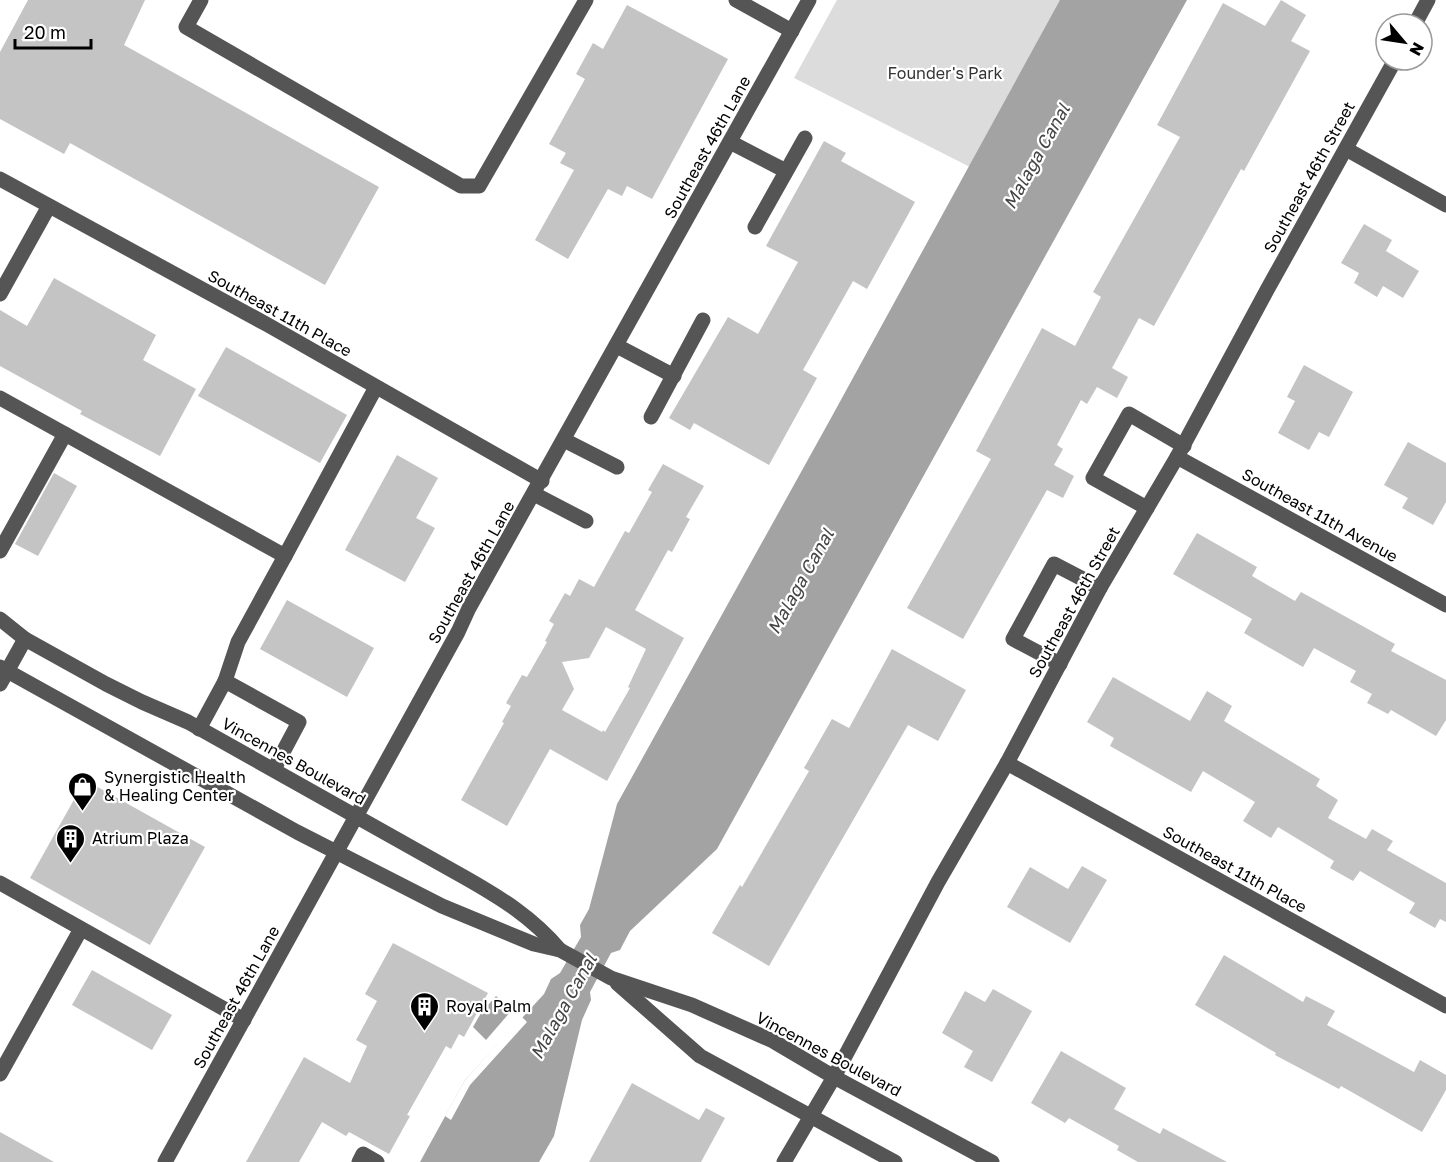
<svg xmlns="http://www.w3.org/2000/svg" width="1446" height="1162" font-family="'Golos Text',sans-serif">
<rect width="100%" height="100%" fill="#fff"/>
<polygon fill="#dcdcdc" points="837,0 1068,0 976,170 794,78"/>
<g fill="#a3a3a3">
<polygon points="1060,0 1187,0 717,849 630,931 620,950 611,953 590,992 591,1000 582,1020 554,1136 539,1162 420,1162 465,1080 544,994 551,979 560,973 581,937 580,925 589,909 617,804 831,418"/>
<polygon points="496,996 512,1010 486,1040 473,1027 481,1013"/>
</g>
<polygon fill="#fff" points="522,1017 527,1022 470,1085 451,1120 445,1116 465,1080"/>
<g fill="#c4c4c4" fill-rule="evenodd">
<polygon points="28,0 145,0 124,45 379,187 325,285 70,143 64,154 0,119 0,52"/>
<polygon points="1281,0 1306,15 1291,41 1310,51 1244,171 1241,169 1154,326 1139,318 1112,368 1128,377 1117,398 1097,387 1087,404 1081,400 1057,445 1063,449 1054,465 1074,476 1063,498 1047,490 963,639 907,608 991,459 976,451 1042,328 1075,346 1101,297 1093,292 1180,137 1157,125 1223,3 1265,26"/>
<polygon points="627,5 728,59 652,199 627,186 622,196 608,189 568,259 535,240 574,170 560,163 566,153 549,144 585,79 576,74 593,43 603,49"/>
<polygon points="824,141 846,153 841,161 915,202 867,289 853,281 803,370 817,378 769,465 694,423 690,430 669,418 728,317 758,334 798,262 766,246"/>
<polygon points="1364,224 1392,240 1386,251 1419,271 1403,298 1383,286 1377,297 1354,283 1359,273 1341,263"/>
<polygon points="54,278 156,335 143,360 196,389 160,456 80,414 82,411 0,366 0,310 27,326"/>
<polygon points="226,347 347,415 320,463 198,396"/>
<polygon points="1304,365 1353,392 1329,437 1319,432 1309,450 1278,433 1295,401 1287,397"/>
<polygon points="1408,442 1446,463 1446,502 1433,525 1402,508 1408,498 1384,485"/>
<polygon points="397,455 438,478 416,518 435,528 405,582 345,550"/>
<path d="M 663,464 L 704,486 L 686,517 L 690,519 L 672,552 L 668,550 L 635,610 L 684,638 L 607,781 L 550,749 L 507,826 L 461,800 L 504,723 L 502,722 L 511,706 L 506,703 L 522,675 L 527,677 L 547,642 L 545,641 L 554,624 L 549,621 L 565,593 L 570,596 L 579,579 L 594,587 L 625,531 L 629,533 L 652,492 L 648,490 ZM 606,627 L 646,649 L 628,687 L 630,688 L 605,732 L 603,730 L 602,732 L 562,710 L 574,689 L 562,662 L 589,658 Z"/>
<polygon points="54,473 77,486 38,556 15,544"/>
<polygon points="1197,533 1257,567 1252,576 1295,601 1301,592 1395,644 1391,651 1446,680 1446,720 1436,736 1391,710 1388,714 1367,703 1372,694 1350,682 1356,671 1314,648 1303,667 1244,633 1252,619 1173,574"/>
<polygon points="287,600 374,648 347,697 260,649"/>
<polygon points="892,649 966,690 938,741 908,725 769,966 712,933 740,885 742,887 809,771 804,768 832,719 849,728"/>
<polygon points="1113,677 1190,721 1207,691 1232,706 1224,721 1320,779 1316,786 1338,800 1328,818 1366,839 1372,829 1393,841 1387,850 1446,883 1446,922 1440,919 1435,928 1409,913 1415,903 1360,871 1353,881 1330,868 1334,861 1278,827 1271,838 1243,821 1255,802 1203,771 1191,792 1110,746 1114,738 1087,722"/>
<polygon points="85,780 205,847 150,945 30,878"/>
<polygon points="1082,866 1107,880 1070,943 1007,907 1030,867 1068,889"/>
<polygon points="393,943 488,993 464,1037 459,1034 451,1049 446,1046 407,1115 410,1116 389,1154 349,1132 346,1136 322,1122 299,1162 246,1162 304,1057 350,1083 367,1046 356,1040 377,1001 365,994"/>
<polygon points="1224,955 1303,1002 1306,996 1335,1011 1327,1025 1414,1072 1420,1060 1446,1075 1446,1090 1422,1132 1341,1086 1339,1089 1275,1055 1276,1053 1195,1005"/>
<polygon points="92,970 172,1015 152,1050 72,1005"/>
<polygon points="993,989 1032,1011 992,1082 964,1067 973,1051 942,1033 965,991 985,1002"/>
<polygon points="1061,1051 1126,1088 1114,1109 1160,1134 1163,1128 1227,1162 1138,1162 1117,1150 1119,1146 1069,1118 1065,1123 1031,1103"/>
<polygon points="632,1083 699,1120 706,1108 725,1118 701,1162 589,1162"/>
<polygon points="0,1132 54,1162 0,1162"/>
</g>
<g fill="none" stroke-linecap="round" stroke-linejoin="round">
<g stroke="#555" stroke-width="15">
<polyline points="201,0 186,27 461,186 479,186 586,0"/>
<polyline points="736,0 792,31"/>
<polyline points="1415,24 1428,0"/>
<polyline points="730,142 786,171"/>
<polyline points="1346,149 1446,205"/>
<polyline points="0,179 268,325 542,481"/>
<polyline points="755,227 805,138"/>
<polyline points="0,294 49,206"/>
<polyline points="617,346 674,376"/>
<polyline points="0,398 285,556 376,387"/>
<polyline points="651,417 703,320"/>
<polyline points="564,440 617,467"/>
<polyline points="1177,457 1446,605"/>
<polyline points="534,494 586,521"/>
<polyline points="1147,508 1093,478 1129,414 1184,446"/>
<polyline points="0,551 65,434"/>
<path d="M 0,619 L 25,639 L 106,684 L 142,702 L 188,722 L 464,877 C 501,898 532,917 560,950"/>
<polyline points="1060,664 1013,639 1054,564 1100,588"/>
<polyline points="0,667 297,832 442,906 534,944 560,950 611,978 692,1005 773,1041 834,1077 992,1162"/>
<polyline points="225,681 299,722 274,769"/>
<polyline points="0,684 25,639"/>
<polyline points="199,729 225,681 238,642 285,556"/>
<polyline points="1007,763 1446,1006"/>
<polyline points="0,883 244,1020"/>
<polyline points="617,983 700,1056 895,1162"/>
<polyline points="0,1074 81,929"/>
<polyline points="165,1162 458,632 469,608 809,0"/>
<polyline points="359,1162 363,1154 377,1162"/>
<polyline points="784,1162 834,1077 938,882 1007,763 1100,588 1177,457 1267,290 1395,60"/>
</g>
</g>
<defs>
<symbol id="shop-pin" viewBox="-11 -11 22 30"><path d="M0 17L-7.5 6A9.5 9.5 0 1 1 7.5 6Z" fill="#000" stroke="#fff"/><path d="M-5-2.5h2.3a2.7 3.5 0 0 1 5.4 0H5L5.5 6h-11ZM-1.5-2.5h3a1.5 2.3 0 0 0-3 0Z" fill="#fff"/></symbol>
<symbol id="building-pin" viewBox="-11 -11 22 30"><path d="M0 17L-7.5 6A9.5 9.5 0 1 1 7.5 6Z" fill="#000" stroke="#fff"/><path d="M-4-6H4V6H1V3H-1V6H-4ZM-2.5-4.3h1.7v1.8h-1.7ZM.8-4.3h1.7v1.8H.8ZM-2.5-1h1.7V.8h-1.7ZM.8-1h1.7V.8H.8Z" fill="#fff"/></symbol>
</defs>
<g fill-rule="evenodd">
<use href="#shop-pin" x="66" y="770" width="33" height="45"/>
<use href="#building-pin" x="54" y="822" width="33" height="45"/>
<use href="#building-pin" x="408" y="990" width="33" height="45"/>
</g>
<g text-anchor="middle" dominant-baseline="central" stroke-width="4.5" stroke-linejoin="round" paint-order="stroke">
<g font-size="16" fill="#333" stroke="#fff">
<text x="945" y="73">Founder's Park</text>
</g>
<g font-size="16" fill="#000" stroke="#fff">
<text transform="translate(707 147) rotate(-61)">Southeast 46th Lane</text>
<text transform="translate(1309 177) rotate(-61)">Southeast 46th Street</text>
<text transform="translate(280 313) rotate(29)">Southeast 11th Place</text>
<text transform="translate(1320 515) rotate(29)">Southeast 11th Avenue</text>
<text transform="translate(471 572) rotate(-61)">Southeast 46th Lane</text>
<text transform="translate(1074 602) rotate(-61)">Southeast 46th Street</text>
<text transform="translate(294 761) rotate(29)">Vincennes Boulevard</text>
<text transform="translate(1235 869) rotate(29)">Southeast 11th Place</text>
<text transform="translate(236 997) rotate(-61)">Southeast 46th Lane</text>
<text transform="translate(829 1054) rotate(28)">Vincennes Boulevard</text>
</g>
<g font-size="16" fill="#000" stroke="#fff" text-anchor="start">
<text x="104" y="777">Synergistic Health<tspan x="104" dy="18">&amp; Healing Center</tspan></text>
<text x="92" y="838">Atrium Plaza</text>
<text x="446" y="1006">Royal Palm</text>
</g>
<g font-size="18" font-style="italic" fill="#444" stroke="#fff">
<text transform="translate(1036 156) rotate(-61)">Malaga Canal</text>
<text transform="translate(800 581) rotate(-61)">Malaga Canal</text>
<text transform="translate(563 1006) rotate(-61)">Malaga Canal</text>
</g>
</g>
<g transform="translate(1404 42) rotate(119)"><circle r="28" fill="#ffffff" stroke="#999999" stroke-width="1.5"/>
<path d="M0-4.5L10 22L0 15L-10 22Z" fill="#000000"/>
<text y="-9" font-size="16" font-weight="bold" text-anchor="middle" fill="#000000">N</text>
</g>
<path d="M15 39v9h76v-9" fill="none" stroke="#000000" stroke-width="3"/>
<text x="24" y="39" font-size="18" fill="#000000" stroke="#ffffff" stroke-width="4.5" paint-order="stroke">20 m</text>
</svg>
